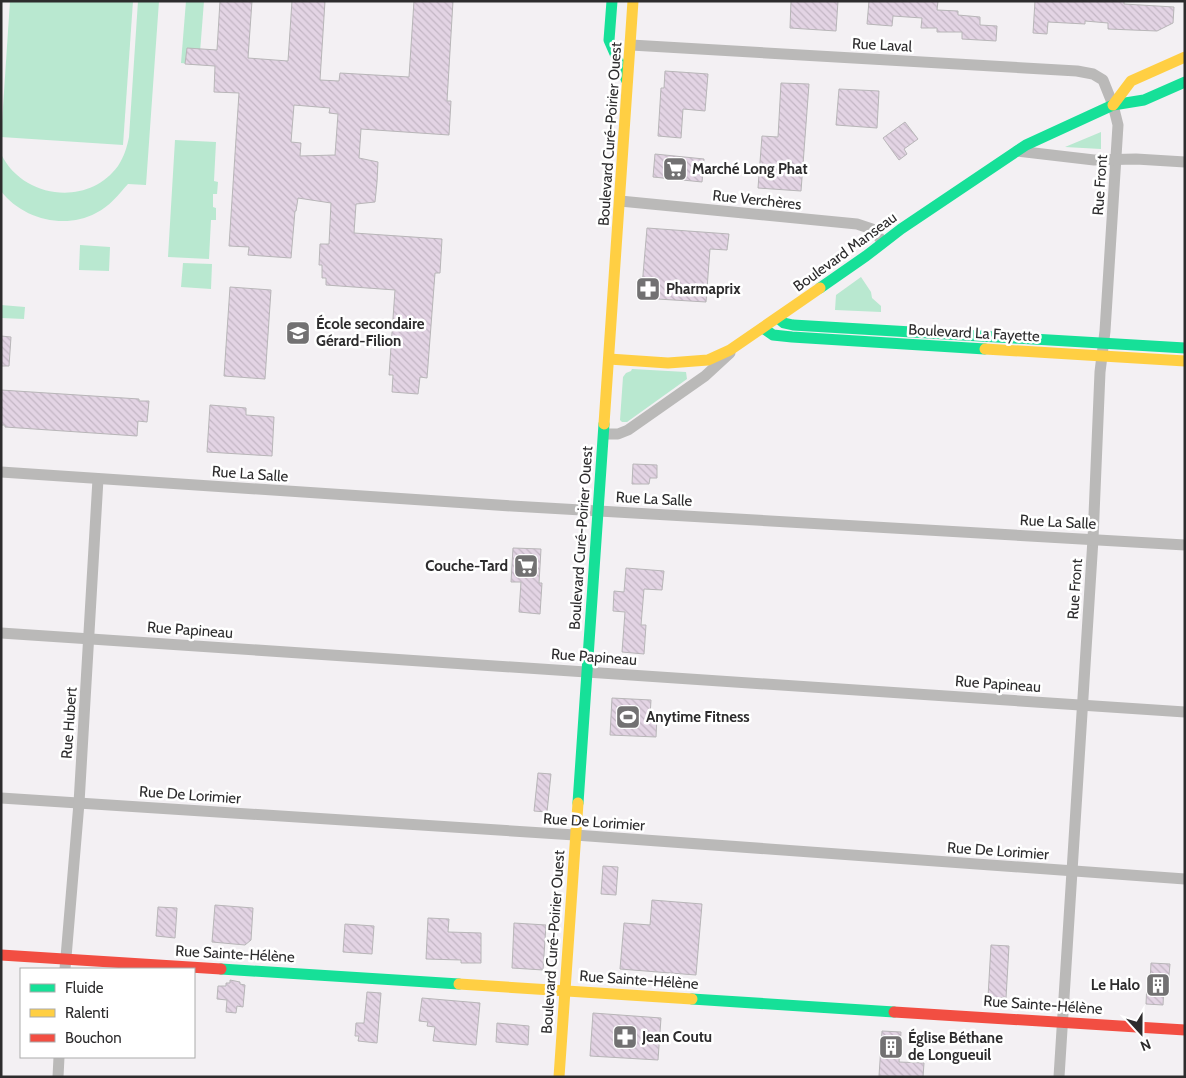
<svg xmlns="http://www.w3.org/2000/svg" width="1186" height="1078" font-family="Cabin,sans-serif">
<defs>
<pattern id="building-back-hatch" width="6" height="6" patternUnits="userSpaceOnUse" patternTransform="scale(1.25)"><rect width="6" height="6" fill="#e3d4e4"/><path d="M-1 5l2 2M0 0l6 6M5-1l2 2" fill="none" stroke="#c3b6c4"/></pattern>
</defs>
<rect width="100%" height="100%" fill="#f3f0f3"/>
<g fill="#b9e8d0">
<polygon points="10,1 133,1 123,145 1,137"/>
<path d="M 138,1 L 159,1 L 146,185 L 128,184 C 118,195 110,206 96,213 C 65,230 22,219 1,191 L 1,154 C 23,199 88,207 118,166 C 124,157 127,147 129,137 Z"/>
<polygon points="186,1 204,1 199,65 181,63"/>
<polygon points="1101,132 1101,149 1065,147"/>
<polygon points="175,140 216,142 214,181 218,182 217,194 213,194 213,207 216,208 216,220 211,220 209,259 168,257"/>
<polygon points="80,245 110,247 109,271 79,270"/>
<polygon points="183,263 212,264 211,289 181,287"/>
<polygon points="861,277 871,292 872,298 881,306 881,312 835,310 836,295"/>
<polygon points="1,305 25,307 24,319 1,318"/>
<polygon points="632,369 686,372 687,379 627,422 622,422 620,420 623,377 626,373 631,371"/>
</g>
<g fill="url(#building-back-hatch)" stroke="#b8b6b8" fill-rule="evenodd">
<path d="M 220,1 L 252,1 L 248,58 L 288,61 L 292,1 L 325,1 L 320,80 L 339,81 L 340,73 L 409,77 L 414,1 L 453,1 L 447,101 L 451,101 L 449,135 L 361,129 L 359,158 L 378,162 L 377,182 L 375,202 L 356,204 L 354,233 L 442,239 L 440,273 L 435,273 L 427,378 L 420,377 L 418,394 L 392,392 L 393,375 L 389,375 L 395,290 L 326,285 L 326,278 L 322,278 L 322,265 L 319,265 L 320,244 L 329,244 L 331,203 L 298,198 L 296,211 L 295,211 L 291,258 L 248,255 L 249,247 L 229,246 L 239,93 L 214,92 L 215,66 L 185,64 L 187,48 L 217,50 ZM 294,105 L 330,108 L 329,113 L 338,114 L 335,155 L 300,156 L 301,143 L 291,142 Z"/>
<polygon points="791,1 838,1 836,31 790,28"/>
<polygon points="869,1 938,1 937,10 958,11 958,15 980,17 980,25 997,26 996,41 962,39 962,32 937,32 937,28 921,28 922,18 893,16 892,26 867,24"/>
<polygon points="1035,1 1124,1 1124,4 1174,7 1173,23 1157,31 1108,29 1108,23 1085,21 1085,24 1048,22 1047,34 1033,33"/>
<polygon points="665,71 708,74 705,111 683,109 681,138 658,136 661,88 664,88"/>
<polygon points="781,83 809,84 801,191 758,188 762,136 778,137"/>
<polygon points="839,89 879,91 877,128 836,125"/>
<polygon points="905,122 918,139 904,149 907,154 899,160 883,138"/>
<polygon points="655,154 704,159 702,182 653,177"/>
<polygon points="647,228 729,234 727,250 710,249 706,302 641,298"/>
<polygon points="230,287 271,290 265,379 224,376"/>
<polygon points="1,336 11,337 9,366 1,366"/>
<polygon points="1,390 139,399 139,401 149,401 147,422 138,421 137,436 5,427 5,425 1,425"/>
<polygon points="210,405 246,408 246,415 274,417 272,456 207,452"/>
<polygon points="633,464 657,465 657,478 650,478 649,484 632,484"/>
<polygon points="513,548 541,549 539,583 542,583 540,614 519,612 521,582 511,582"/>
<polygon points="626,568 664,571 662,590 644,589 641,625 646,625 644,654 622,652 625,612 613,611 614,591 624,592"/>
<polygon points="612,698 651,700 650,716 657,716 656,737 610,735"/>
<polygon points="538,773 551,774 547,812 534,811"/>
<polygon points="603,866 618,867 616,895 601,894"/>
<polygon points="652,900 702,904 696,975 620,969 624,923 650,925"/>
<polygon points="215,905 253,908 251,940 245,945 212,942"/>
<polygon points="158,907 177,908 175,938 156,936"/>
<polygon points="428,918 449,919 448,932 481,933 481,963 461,963 461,960 426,959"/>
<polygon points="514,923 546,925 543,970 512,968"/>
<polygon points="345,924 374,926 372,954 343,952"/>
<polygon points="991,945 1009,946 1006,998 988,997"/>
<polygon points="1151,963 1170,964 1168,986 1164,986 1163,1005 1146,1004 1147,983 1150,983"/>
<polygon points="230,980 240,982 240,984 245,985 243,1007 237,1006 236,1013 226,1012 227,1000 217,999 218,986 226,986 226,983 230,983"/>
<polygon points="367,992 381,993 377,1043 358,1041 359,1036 355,1036 356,1023 364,1023"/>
<polygon points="422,998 480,1003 476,1045 433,1041 435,1027 427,1026 428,1022 419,1021"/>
<polygon points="593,1013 661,1018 658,1060 590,1056"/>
<polygon points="497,1023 529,1026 528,1045 496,1042"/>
<polygon points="882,1031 901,1032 899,1062 924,1063 923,1077 879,1076"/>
</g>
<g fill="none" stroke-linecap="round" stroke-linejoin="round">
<g stroke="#bab9b8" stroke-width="11">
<polyline points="631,45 1077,71 1093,74 1103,80 1113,105 1118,125 1105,331 1100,372 1093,539 1059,1077"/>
<polyline points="1017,151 1094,160 1136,159 1185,162"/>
<polyline points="620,201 857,224 872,229 883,242"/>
<polyline points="604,434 618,434 628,430 705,376 730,353"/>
<polyline points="1,472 512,506 1185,545"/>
<polyline points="1,633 1185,712"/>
<polyline points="1,798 575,835 1185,879"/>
<polyline points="65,969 79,803 98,479"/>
<polyline points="58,1077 59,1057"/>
</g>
<g stroke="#16e098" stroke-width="11">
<polyline points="612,1 609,40 627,81"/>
<polyline points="820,288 866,256 901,229 1026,145 1113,105 1144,100 1185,82"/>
<polyline points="778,318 784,323 793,325 1185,348"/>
<polyline points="763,328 773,335 792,337 985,349"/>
<polyline points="578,803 604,424"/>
<polyline points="221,969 459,984"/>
<polyline points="692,999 894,1012"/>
</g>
<g stroke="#ffcf43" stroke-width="11">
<polyline points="1113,105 1131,81 1185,57"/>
<polyline points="985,349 1185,361"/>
<polyline points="609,359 668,363 708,360 730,350 820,288"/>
<polyline points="604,424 633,1"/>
<polyline points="459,984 692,999"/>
<polyline points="559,1077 578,803"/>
</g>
<g stroke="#f24e42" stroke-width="11">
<polyline points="1,955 221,969"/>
<polyline points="894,1012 1185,1030"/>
</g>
</g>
<defs>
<symbol id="supermarket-square" viewBox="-11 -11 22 22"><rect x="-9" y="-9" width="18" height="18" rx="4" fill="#727172" stroke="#fff"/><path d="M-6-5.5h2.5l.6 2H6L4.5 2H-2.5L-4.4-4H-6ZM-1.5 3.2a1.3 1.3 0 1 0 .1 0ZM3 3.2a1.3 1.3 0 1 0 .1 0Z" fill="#fff"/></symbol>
<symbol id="pharmacy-square" viewBox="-11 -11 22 22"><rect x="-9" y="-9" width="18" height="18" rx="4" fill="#727172" stroke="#fff"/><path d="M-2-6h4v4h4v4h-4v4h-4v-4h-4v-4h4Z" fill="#fff"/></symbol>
<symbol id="school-square" viewBox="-11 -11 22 22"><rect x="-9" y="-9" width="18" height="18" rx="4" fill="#727172" stroke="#fff"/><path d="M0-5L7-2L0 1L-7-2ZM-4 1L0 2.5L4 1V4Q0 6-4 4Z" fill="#fff"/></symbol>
<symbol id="stadium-square" viewBox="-11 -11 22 22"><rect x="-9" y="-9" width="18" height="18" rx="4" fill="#727172" stroke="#fff"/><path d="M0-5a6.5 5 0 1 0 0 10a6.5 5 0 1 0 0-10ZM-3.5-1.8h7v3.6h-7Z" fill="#fff"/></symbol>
<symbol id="building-square" viewBox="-11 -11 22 22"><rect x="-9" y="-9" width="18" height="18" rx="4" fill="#727172" stroke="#fff"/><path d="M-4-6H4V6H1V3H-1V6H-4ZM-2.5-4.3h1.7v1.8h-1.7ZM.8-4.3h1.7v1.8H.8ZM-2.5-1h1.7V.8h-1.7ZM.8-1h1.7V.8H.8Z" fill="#fff"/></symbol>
</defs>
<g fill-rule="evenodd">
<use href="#supermarket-square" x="661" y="155" width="28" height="28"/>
<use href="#pharmacy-square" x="634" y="275" width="28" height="28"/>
<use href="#school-square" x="284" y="319" width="28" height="28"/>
<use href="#supermarket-square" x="512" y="552" width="28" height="28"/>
<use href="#stadium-square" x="614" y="703" width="28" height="28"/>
<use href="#building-square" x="1144" y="971" width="28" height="28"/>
<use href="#pharmacy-square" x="611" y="1023" width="28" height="28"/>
<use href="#building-square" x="877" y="1033" width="28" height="28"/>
</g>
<g text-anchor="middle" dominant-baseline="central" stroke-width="5" stroke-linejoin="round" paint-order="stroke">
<g font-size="15" fill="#2d2c2d" stroke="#fff">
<text transform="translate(882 45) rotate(3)">Rue Laval</text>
<text transform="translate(610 134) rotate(-86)">Boulevard Curé-Poirier Ouest</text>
<text transform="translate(1100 185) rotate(-86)">Rue Front</text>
<text transform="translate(757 200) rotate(6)">Rue Verchères</text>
<text transform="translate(845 252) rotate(-36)">Boulevard Manseau</text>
<text transform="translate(974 333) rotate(3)">Boulevard La Fayette</text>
<text transform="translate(250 474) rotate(4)">Rue La Salle</text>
<text transform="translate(654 499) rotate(3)">Rue La Salle</text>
<text transform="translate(1058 522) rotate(3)">Rue La Salle</text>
<text transform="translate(581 538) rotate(-86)">Boulevard Curé-Poirier Ouest</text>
<text transform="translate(1075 589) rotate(-86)">Rue Front</text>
<text transform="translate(190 630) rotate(4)">Rue Papineau</text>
<text transform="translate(594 657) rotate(4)">Rue Papineau</text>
<text transform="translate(998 684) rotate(4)">Rue Papineau</text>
<text transform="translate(69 723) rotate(-86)">Rue Hubert</text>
<text transform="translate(190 795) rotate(4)">Rue De Lorimier</text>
<text transform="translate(594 822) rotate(4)">Rue De Lorimier</text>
<text transform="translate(998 851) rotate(4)">Rue De Lorimier</text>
<text transform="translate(553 942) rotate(-86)">Boulevard Curé-Poirier Ouest</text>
<text transform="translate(235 954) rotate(3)">Rue Sainte-Hélène</text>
<text transform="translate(639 980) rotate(4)">Rue Sainte-Hélène</text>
<text transform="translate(1043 1005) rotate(4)">Rue Sainte-Hélène</text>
</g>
<g font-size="15" font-weight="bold" fill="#2d2c2d" stroke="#fff" text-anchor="start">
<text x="692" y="169">Marché Long Phat</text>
<text x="666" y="289">Pharmaprix</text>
<text x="316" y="324">École secondaire<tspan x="316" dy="17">Gérard-Filion</tspan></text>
<text x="508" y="566" text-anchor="end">Couche-Tard</text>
<text x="646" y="717">Anytime Fitness</text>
<text x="1140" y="985" text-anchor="end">Le Halo</text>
<text x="642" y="1037">Jean Coutu</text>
<text x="908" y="1038">Église Béthane<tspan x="908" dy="17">de Longueuil</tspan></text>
</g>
</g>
<rect width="1186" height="1078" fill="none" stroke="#2d2c2d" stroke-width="5"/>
<rect x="20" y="968" width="175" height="90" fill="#ffffff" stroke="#ababab"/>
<rect x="30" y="984" width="25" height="8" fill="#16e098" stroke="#ababab"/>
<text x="65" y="993" font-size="15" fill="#2d2c2d">Fluide</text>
<rect x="30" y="1009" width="25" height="8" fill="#ffcf43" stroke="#ababab"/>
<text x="65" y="1018" font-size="15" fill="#2d2c2d">Ralenti</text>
<rect x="30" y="1034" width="25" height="8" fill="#f24e42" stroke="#ababab"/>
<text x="65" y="1043" font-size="15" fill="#2d2c2d">Bouchon</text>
<g transform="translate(1141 1033) rotate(159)" stroke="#ffffff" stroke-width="4" paint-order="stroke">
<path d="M0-4L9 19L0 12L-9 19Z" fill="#2d2c2d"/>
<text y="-8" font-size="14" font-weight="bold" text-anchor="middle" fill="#2d2c2d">N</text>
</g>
</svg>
